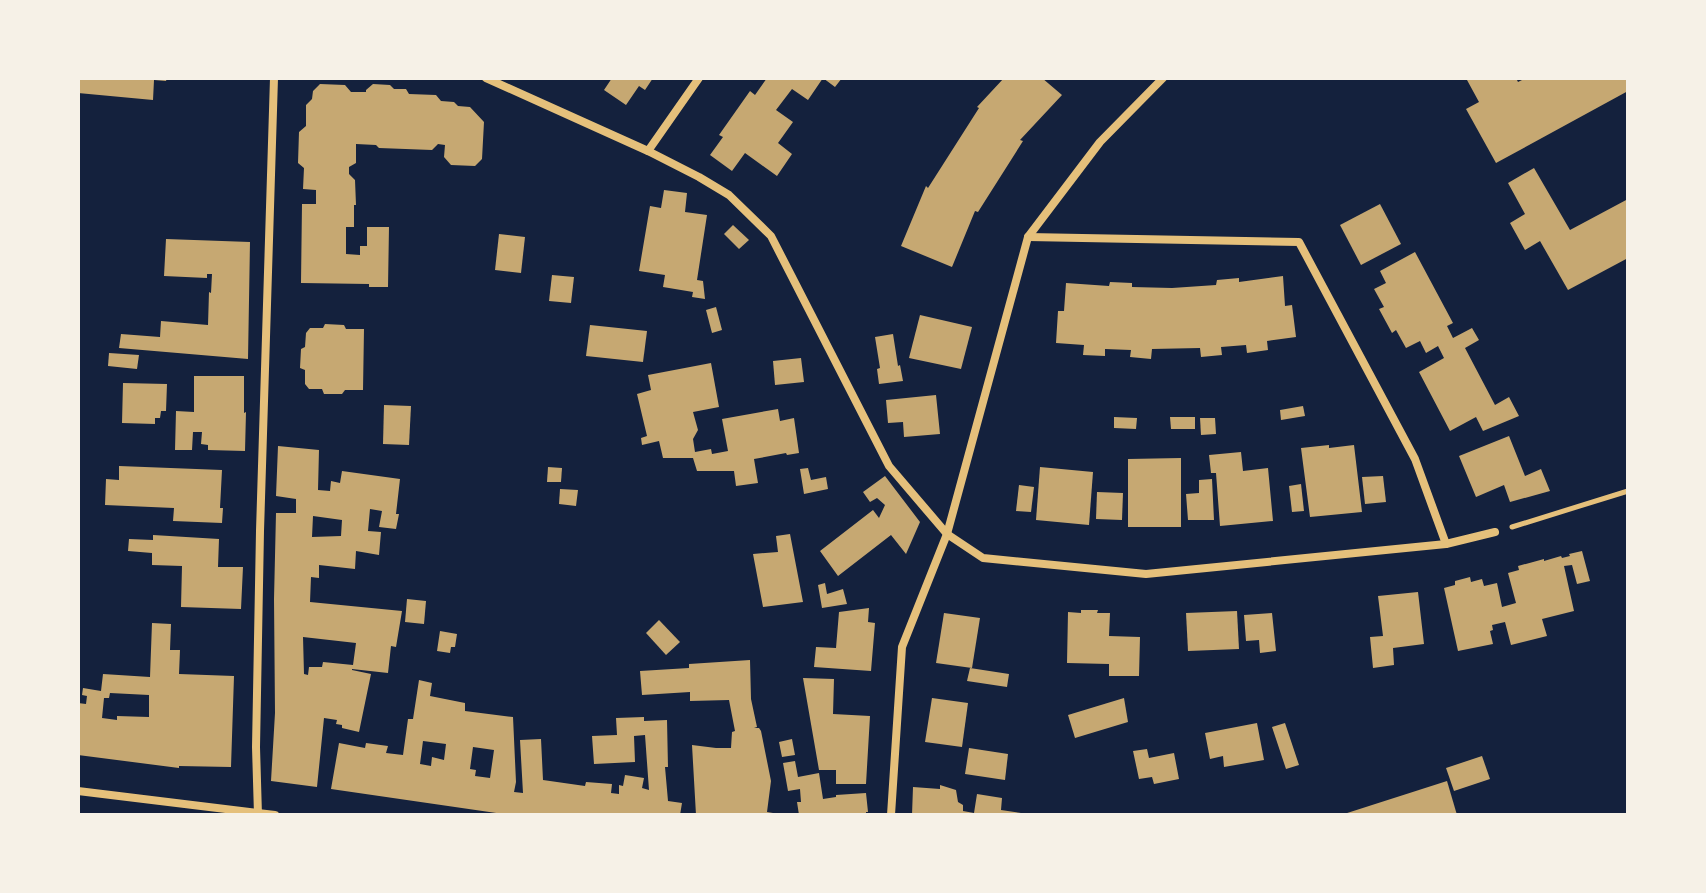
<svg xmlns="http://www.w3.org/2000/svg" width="1706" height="893" font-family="'Noto Serif',serif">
<rect width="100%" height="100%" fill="#14213d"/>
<g fill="#c6a872" fill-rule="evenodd">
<polygon points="78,78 167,78 166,81 154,80 153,100 78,93"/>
<polygon points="612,78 653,78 645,90 639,86 626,105 604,90"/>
<polygon points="767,78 842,78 835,87 823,78 808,100 792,89 776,110 793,122 778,143 792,154 777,176 745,153 732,171 710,155 723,137 719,135 750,91 755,95"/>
<polygon points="1004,78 1042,78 1062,95 1020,140 1023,141 978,212 975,211 952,267 901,246 926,186 928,188 979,108 977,107"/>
<polygon points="1470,78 1516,78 1518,82 1526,78 1628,78 1628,91 1496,163 1466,109 1479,102 1467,80"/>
<polygon points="320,84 345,85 351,92 366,92 366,90 373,84 390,85 394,89 406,89 409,94 436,95 441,101 454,102 458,106 470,107 484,122 482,159 475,166 451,165 444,157 445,145 438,144 432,150 379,148 376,145 356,144 356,163 349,167 349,174 355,180 356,205 354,205 354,227 346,227 346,254 360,255 360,246 367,246 367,227 389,227 388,287 369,287 369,284 301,283 302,204 316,204 316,190 303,189 304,168 298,163 299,132 306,126 306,105 312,99 313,91"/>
<polygon points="1534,168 1570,230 1628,199 1628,258 1568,290 1540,241 1525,250 1510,223 1525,214 1508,183"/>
<polygon points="664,190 687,193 685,212 707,215 697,280 703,281 705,299 692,297 693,292 663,287 665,275 639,271 650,206 661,208"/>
<polygon points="1380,204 1401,244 1361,265 1340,225"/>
<polygon points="733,225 749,240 739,249 724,234"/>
<polygon points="499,234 525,237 521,273 495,270"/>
<polygon points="166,239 250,242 248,359 119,348 121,334 160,337 161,321 208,325 209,292 211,293 212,274 207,274 207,278 164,276"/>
<polygon points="1415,252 1453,323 1447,326 1453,338 1472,328 1479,340 1465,348 1495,405 1509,397 1519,416 1483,431 1476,417 1450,431 1419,372 1444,358 1438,346 1426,353 1420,341 1406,348 1396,330 1392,333 1379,309 1384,307 1374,289 1386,283 1380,271"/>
<polygon points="552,275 574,277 571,303 549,301"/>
<polygon points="1283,276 1285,306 1292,305 1296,337 1267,341 1268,350 1247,353 1246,345 1221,347 1222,355 1201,357 1200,348 1152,349 1151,359 1130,357 1131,350 1105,349 1105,356 1083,355 1084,345 1056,343 1058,311 1064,311 1066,283 1109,286 1110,282 1132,283 1132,287 1172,288 1216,285 1217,280 1239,278 1239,282"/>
<polygon points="716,307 722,330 712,333 706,310"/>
<polygon points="920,315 972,327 961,369 909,358"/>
<polygon points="325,324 344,325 346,329 364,329 363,390 345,390 342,394 324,394 322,389 309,389 305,384 305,370 300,368 301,349 305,347 306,333 310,328 323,328"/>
<polygon points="590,325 647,331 643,362 586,356"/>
<polygon points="893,334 898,366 900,365 903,381 879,384 877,369 880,368 875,337"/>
<polygon points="109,353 139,355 137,369 108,366"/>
<polygon points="801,358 804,382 775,385 773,361"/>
<polygon points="711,363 719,407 693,412 698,430 693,439 695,452 711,449 712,454 728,451 722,419 778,409 780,421 794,418 799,453 787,455 786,453 754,459 758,483 736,486 734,471 697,471 693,458 663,458 659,441 642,445 641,438 647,436 637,394 651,390 648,375"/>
<polygon points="194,376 244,376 244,413 246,412 245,451 208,450 208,445 201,444 202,432 193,432 192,450 175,450 176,411 194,412"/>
<polygon points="123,383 167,384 166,411 161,411 160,418 155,418 155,424 122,423"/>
<polygon points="936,395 940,434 904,437 903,422 888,423 886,400"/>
<polygon points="384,405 411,406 409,445 383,444"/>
<polygon points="1303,406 1305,416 1281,420 1280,410"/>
<polygon points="1114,417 1137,418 1136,429 1114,428"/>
<polygon points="1170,417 1195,417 1195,429 1171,429"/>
<polygon points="1200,418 1215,418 1216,434 1201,435"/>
<polygon points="1509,436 1525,476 1541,469 1550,491 1510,502 1504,485 1476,497 1459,456"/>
<polygon points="1329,445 1329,448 1354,445 1362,512 1310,517 1301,448"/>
<path d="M 278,446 L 319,450 L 318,490 L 330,491 L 331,481 L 340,483 L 342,471 L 400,479 L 396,514 L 399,514 L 396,529 L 379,527 L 382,511 L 370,509 L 368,531 L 381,532 L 379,555 L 356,551 L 355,569 L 319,565 L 319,578 L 311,577 L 310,602 L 402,611 L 396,647 L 391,646 L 388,673 L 352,669 L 352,670 L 371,674 L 359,732 L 342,728 L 342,725 L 336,724 L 337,720 L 324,718 L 317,787 L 271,781 L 275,713 L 274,599 L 276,513 L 296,513 L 296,499 L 276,496 ZM 313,516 L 342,520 L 341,536 L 312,537 ZM 303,637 L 356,643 L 353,665 L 323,662 L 322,667 L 309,667 L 308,675 L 304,674 Z"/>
<polygon points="1241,452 1243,471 1268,468 1273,521 1220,526 1216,473 1211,473 1209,455"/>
<polygon points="1181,458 1181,527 1128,527 1128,459"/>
<polygon points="119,466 222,470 220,508 223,508 222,523 173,521 174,508 105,505 106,479 119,480"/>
<polygon points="548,467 562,468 561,482 547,482"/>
<polygon points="1040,467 1093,472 1089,525 1036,520"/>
<polygon points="808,468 811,480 826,477 828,489 804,494 800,469"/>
<polygon points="885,476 920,522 906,554 891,535 838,576 820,551 873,510 879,518 885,505 877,498 870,502 863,492"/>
<polygon points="1383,476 1386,502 1365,504 1362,477"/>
<polygon points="1212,479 1214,520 1188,520 1186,494 1199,493 1199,480"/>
<polygon points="1301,484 1304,511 1292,512 1289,486"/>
<polygon points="1019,485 1034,487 1031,512 1016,511"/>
<polygon points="560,489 578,490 576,506 559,504"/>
<polygon points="1097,492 1123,493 1122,520 1096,519"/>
<polygon points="790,534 803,602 763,607 753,554 778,552 776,536"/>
<polygon points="153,535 219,539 218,567 243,567 241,609 181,607 182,566 152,565 152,553 128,551 129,539 153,540"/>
<polygon points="1582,551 1590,581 1577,584 1572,565 1564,566 1574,611 1542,619 1547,636 1511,645 1505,622 1492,625 1493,630 1490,631 1493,644 1458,651 1444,588 1455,585 1455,581 1470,577 1471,582 1482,579 1484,586 1497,583 1502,607 1516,603 1508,573 1519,570 1518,566 1544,559 1544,561 1561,556 1562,558 1570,556 1569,554"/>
<polygon points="825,583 827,594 843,589 847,604 822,608 818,585"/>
<polygon points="1418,592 1424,644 1393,648 1394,665 1373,668 1370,637 1383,636 1378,596"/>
<polygon points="407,599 426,601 424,624 405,622"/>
<polygon points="869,608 868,622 875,623 871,671 814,667 816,647 836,648 839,612"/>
<polygon points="1081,610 1098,610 1097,613 1110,613 1109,636 1140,637 1139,676 1109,676 1109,664 1067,663 1068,612 1081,613"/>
<polygon points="1237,611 1239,649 1188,651 1186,613"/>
<polygon points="944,613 980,618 972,668 936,663"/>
<polygon points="1272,613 1276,651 1260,653 1259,640 1246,641 1244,615"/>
<polygon points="659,620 680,642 666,655 646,633"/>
<path d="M 152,623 L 171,624 L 170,650 L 180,650 L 179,674 L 234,676 L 231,767 L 179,766 L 179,768 L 78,755 L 78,703 L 86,704 L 87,696 L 82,695 L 83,688 L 101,691 L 103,674 L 150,677 ZM 110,693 L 149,695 L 149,717 L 117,716 L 117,720 L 102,718 L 104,698 L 109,698 Z"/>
<polygon points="440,631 457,634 455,647 451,647 450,653 437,651"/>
<polygon points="750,660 751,699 757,727 754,728 759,728 761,731 771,781 767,812 773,813 773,815 696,815 692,745 716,748 731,748 732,732 735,731 729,700 690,701 690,692 642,695 640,671 689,668 689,664"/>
<polygon points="970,668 1009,674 1007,687 967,681"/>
<polygon points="803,678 834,679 833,714 870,716 866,784 836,784 836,770 819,770"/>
<path d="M 419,680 L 432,683 L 430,696 L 465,703 L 465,711 L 513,717 L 516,782 L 514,792 L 523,793 L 520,740 L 541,739 L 543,780 L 585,786 L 586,782 L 612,784 L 611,793 L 619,794 L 619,785 L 623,786 L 625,775 L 644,778 L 642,788 L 649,790 L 645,735 L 634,736 L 635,762 L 594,764 L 592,736 L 617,735 L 616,718 L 644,717 L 644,721 L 667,720 L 668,767 L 665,767 L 668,801 L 682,803 L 680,815 L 510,815 L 331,789 L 339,743 L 365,748 L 366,743 L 388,746 L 386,753 L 403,755 L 408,719 L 413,719 ZM 423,741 L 446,744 L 444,760 L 432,757 L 431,766 L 420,764 ZM 473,747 L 494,750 L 490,778 L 475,776 L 476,770 L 470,769 Z"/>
<polygon points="932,698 968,703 962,747 925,742"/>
<polygon points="1124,698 1128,722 1075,738 1068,715"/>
<polygon points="1257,723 1264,760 1224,767 1223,756 1210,759 1205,733"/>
<polygon points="1285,723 1299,765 1286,769 1272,727"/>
<polygon points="792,739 795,755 782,757 779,742"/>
<polygon points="969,748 1008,754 1005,780 965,774"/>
<polygon points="1147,749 1149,758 1174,753 1179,779 1154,784 1152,777 1139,779 1133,751"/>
<polygon points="1482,756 1490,779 1454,791 1446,768"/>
<polygon points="795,761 798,777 819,773 823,799 836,797 836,795 866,793 868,812 866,812 866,815 799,815 797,802 801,802 800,789 788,791 783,763"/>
<polygon points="1447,781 1457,815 1345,815 1344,814"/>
<polygon points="940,785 956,790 958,802 963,805 963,811 974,813 977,794 1002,798 1001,810 1021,813 1021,815 912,815 913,787 940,789"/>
</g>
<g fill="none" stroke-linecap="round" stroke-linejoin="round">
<polyline stroke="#e5c07b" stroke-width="5" points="1512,527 1628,491"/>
<g stroke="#e5c07b" stroke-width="8">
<polyline points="486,78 648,151 699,177 729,195 771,236 889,466 947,534 983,558 1146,574 1446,544 1495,532"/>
<polyline points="648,151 699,78"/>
<polyline points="1028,237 1299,242 1415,459 1446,544"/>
<polyline points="78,791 275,815"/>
<polyline points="258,815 256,747 260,531 274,78"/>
<polyline points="891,815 902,647 947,534 1028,237 1100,142 1163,78"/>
</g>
</g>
<rect width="1706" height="893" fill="none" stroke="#f6f1e7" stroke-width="160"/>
</svg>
